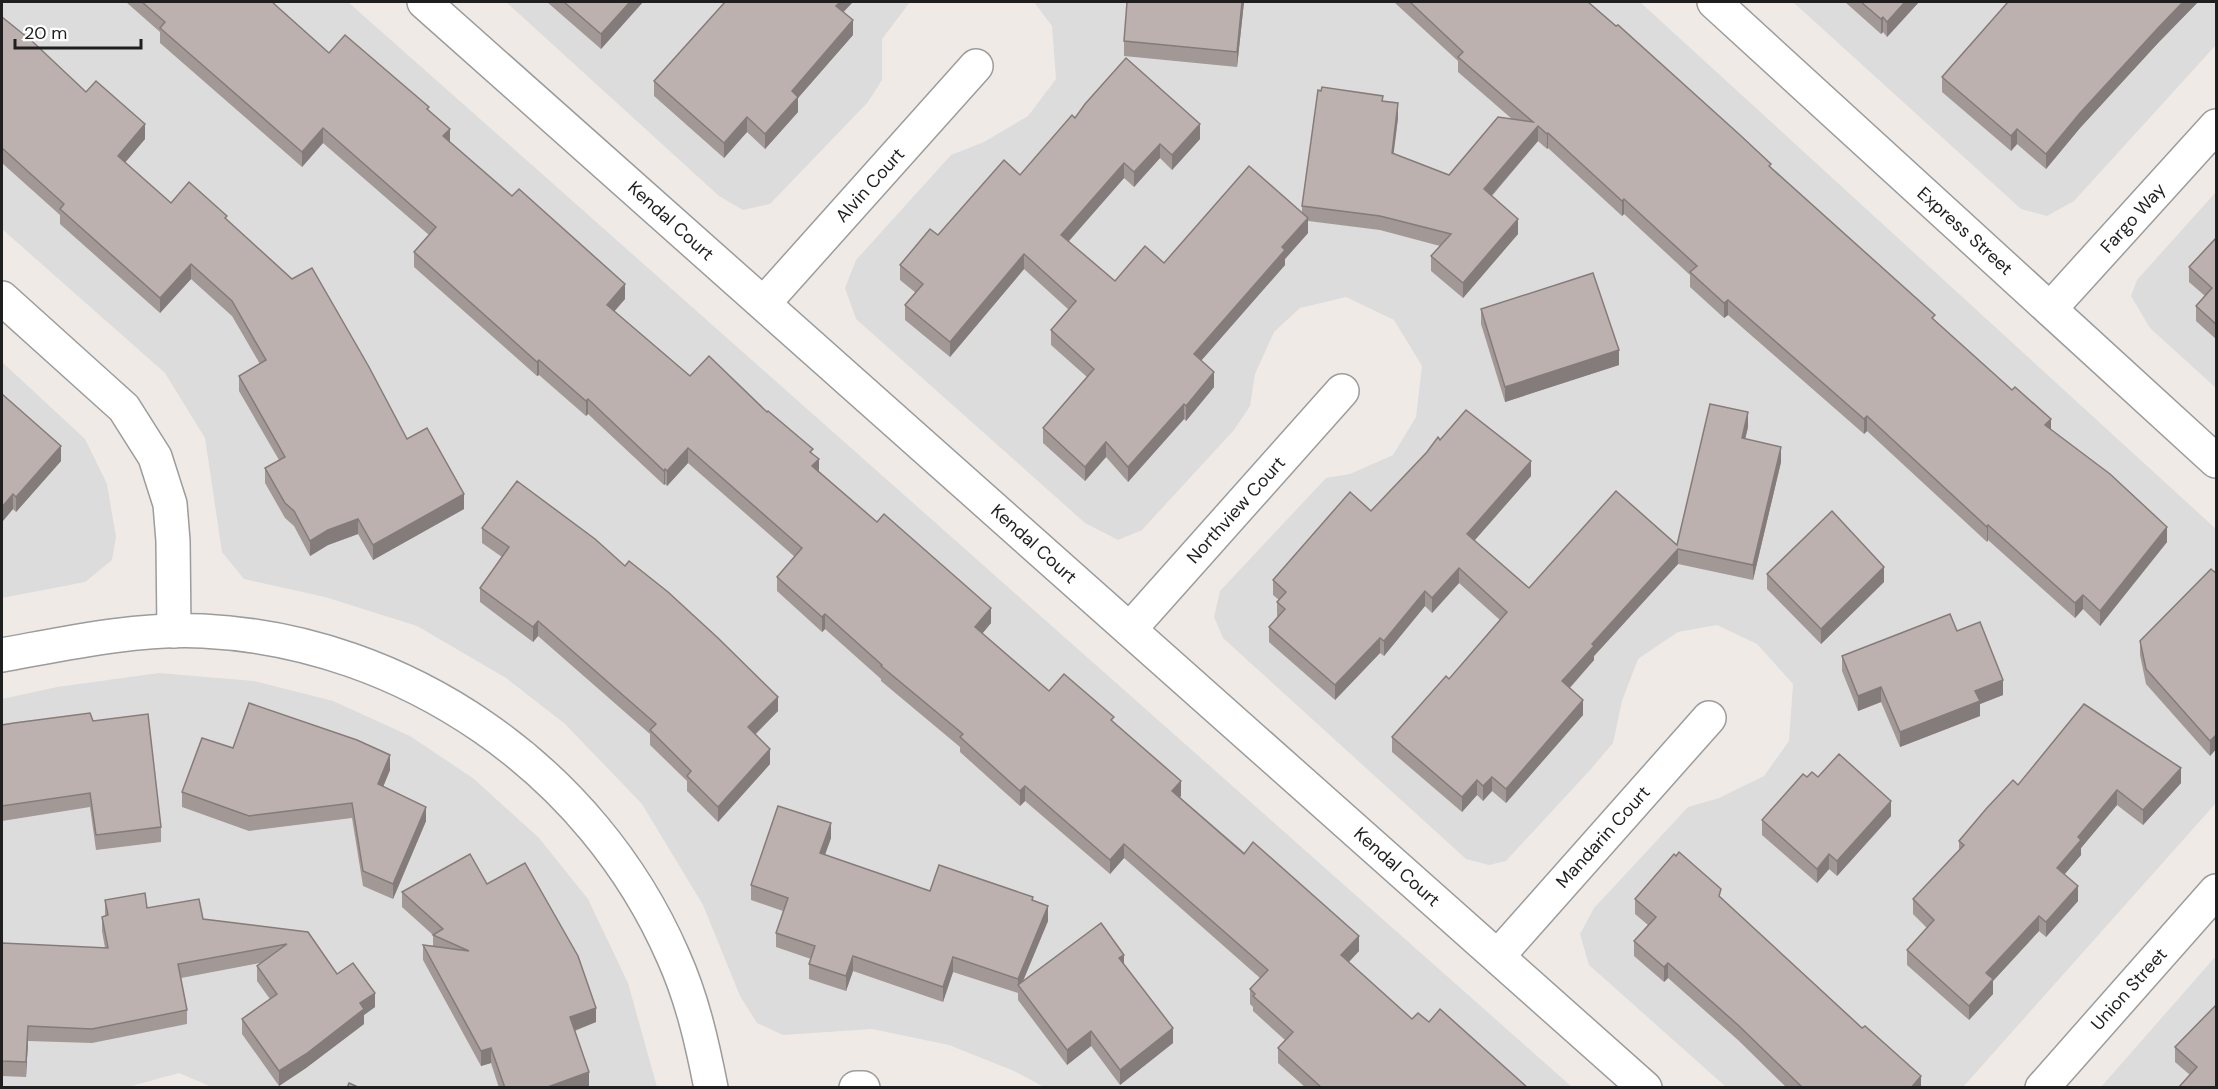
<svg xmlns="http://www.w3.org/2000/svg" width="2218" height="1089" font-family="'DM Sans',sans-serif">
<rect width="100%" height="100%" fill="#efeae6"/>
<g fill="#dddcdc">
<polygon points="2,2 348,2 1572,1087 1044,1087 1014,1071 949,1045 872,1029 783,1035 757,1023 740,996 703,905 642,804 565,724 506,678 417,626 325,597 244,579 222,552 205,438 165,373 2,229"/>
<polygon points="506,2 910,2 882,39 882,80 868,102 770,204 743,210 719,196"/>
<polygon points="1034,2 1640,2 2216,529 2216,803 1963,1087 1726,1087 1589,965 1580,934 1594,908 1688,807 1719,798 1764,776 1789,741 1793,684 1757,644 1717,625 1678,632 1638,659 1622,701 1613,743 1591,769 1506,861 1489,865 1466,859 1223,638 1214,617 1220,591 1326,478 1350,474 1393,455 1416,417 1422,366 1394,320 1346,297 1300,308 1274,332 1255,374 1250,406 1234,430 1142,530 1118,540 1085,523 856,319 845,288 856,260 951,155 984,142 1028,116 1056,79 1052,26"/>
<polygon points="1793,2 2216,2 2216,45 2074,201 2047,216 2021,209"/>
<polygon points="2216,192 2216,388 2150,328 2131,296 2137,280"/>
<polygon points="2,362 85,439 107,484 116,537 112,560 85,582 2,598"/>
<polygon points="159,673 254,681 333,701 410,736 474,779 539,838 588,899 628,983 657,1087 214,1088 179,1073 128,1087 2,1087 2,699 57,687"/>
<polygon points="2216,956 2216,1087 2101,1087"/>
</g>
<g fill="none" stroke-linecap="round" stroke-linejoin="round">
<defs>
<g id="minor">
<polyline points="424,2 1645,1088"/>
<polyline points="1714,2 2216,461"/>
<polyline points="2,298 124,408 155,457 170,504 173,541 174,631"/>
<polyline points="764,303 976,66"/>
<polyline points="2050,309 2216,126"/>
<polyline points="1130,629 1342,391"/>
<path d="M 2,655 C 68,643 135,628 203,631 C 406,641 592,770 673,956 C 692,998 702,1042 711,1088"/>
<polyline points="1498,956 1709,718"/>
<polyline points="856,1088 863,1088"/>
<polyline points="2042,1088 2216,891"/>
</g>
</defs>
<use href="#minor" stroke="#9c9c9c" stroke-width="36"/>
<use href="#minor" stroke="#fff" stroke-width="33"/>
</g>
<g fill="#a29896">
<polygon points="126,2 272,2 329,53 429,110 450,142 625,299 614,311 690,376 767,412 813,454 819,471 991,623 982,634 1049,691 1114,723 1181,796 1180,797 1359,951 1349,962 1412,1019 1429,1022 1528,1088 1306,1088 1278,1063 1278,1048 1285,1040 1253,1011 1253,1007 1250,1004 1250,989 1260,978 1124,858 1110,874 1025,801 1020,806 960,752 960,747 881,681 881,679 825,629 822,632 777,591 777,577 795,557 688,463 667,486 665,484 664,485 588,414 586,416 539,375 537,376 414,267 414,252 429,235 323,143 302,167 160,43 160,32"/>
<polygon points="547,2 643,2 601,49"/>
<polygon points="1127,2 1244,2 1237,67 1124,56 1124,41"/>
<polygon points="1394,2 1588,2 1771,168 1935,321 2051,429 2167,542 2100,626 2083,609 2075,618 1988,540 1987,542 1867,431 1864,434 1728,315 1724,318 1690,287 1690,275 1624,214 1622,216 1548,148 1547,149 1538,141 1492,196 1518,234 1463,298 1431,271 1431,256 1440,246 1380,230 1308,221 1308,233 1285,259 1285,265 1201,360 1214,387 1186,421 1184,419 1128,482 1106,457 1085,481 1043,443 1043,428 1087,377 1051,345 1051,330 1069,310 1024,269 950,357 905,320 905,305 916,293 900,280 900,265 938,235 1020,175 1075,118 1200,139 1172,170 1160,158 1134,187 1124,178 1068,242 1115,281 1302,213 1302,206 1321,91 1383,101 1398,118 1393,153 1449,175 1512,119 1458,72 1458,61"/>
<polygon points="1845,2 1919,2 1887,37 1883,32 1881,34"/>
<polygon points="2008,2 2198,2 2158,43 2080,128 2046,169 2017,144 2011,151 1942,92 1942,77"/>
<polygon points="844,12 853,35 798,98 798,112 765,149 747,132 724,158 654,96 654,81"/>
<polygon points="2,17 86,92 145,139 125,162 171,203 227,220 407,439 464,509 373,560 358,534 328,545 310,556 294,526 285,518 265,483 265,468 279,460 239,391 239,376 260,364 232,316 191,279 160,313 60,224 60,215 2,163"/>
<polygon points="2217,237 2217,340 2196,321 2196,306 2205,296 2189,282 2189,267"/>
<polygon points="1481,309 1619,365 1505,402 1481,324"/>
<polygon points="2,394 61,461 16,512 13,509 2,522"/>
<polygon points="1748,427 1745,439 1781,462 1753,580 1678,564 1594,656 1594,660 1570,688 1583,715 1506,803 1492,791 1483,801 1477,795 1462,812 1392,752 1392,737 1449,679 1500,620 1459,583 1432,613 1425,606 1384,656 1380,653 1335,700 1269,642 1269,627 1277,617 1277,602 1279,600 1273,595 1273,580 1371,511 1440,440 1531,476 1474,541 1529,588 1677,545"/>
<polygon points="482,528 778,711 756,734 770,764 718,822 687,791 687,781 650,745 650,734 538,636 533,642 480,602 480,588 502,557 482,543"/>
<polygon points="1767,574 1884,582 1821,644 1767,589"/>
<polygon points="2217,574 2217,748 2210,756 2146,684 2140,655 2140,641"/>
<polygon points="1957,631 2003,695 1980,704 1980,716 1900,747 1881,702 1858,711 1842,671 1842,656"/>
<polygon points="93,721 161,827 161,842 96,850 90,807 2,821 2,725"/>
<polygon points="233,748 390,770 383,787 426,821 393,899 363,886 352,818 249,831 182,807 182,792"/>
<polygon points="1818,777 1891,816 1837,876 1829,869 1817,883 1762,835 1762,820"/>
<polygon points="2181,783 2143,825 2117,805 2081,848 2081,855 2064,875 2078,901 2046,937 2039,931 1993,981 1993,994 1969,1020 1907,965 1907,950 1927,928 1913,914 1913,899 1959,851 1959,841 2018,785"/>
<polygon points="831,838 825,855 930,891 1033,900 1048,921 1023,981 1124,965 1173,1043 1120,1085 1091,1046 1067,1065 1018,1000 1018,993 953,972 943,1002 853,971 846,991 809,979 809,964 811,959 776,947 776,933 783,911 751,900 751,885"/>
<polygon points="487,884 596,1022 575,1031 589,1087 499,1088 491,1063 481,1066 423,960 423,945 433,946 433,935 402,907 402,892"/>
<polygon points="1721,898 1921,1088 1787,1088 1738,1040 1668,978 1664,982 1634,956 1634,941 1648,925 1635,914 1635,899"/>
<polygon points="105,900 203,919 308,932 337,974 375,1007 364,1015 364,1024 306,1068 279,1086 242,1034 242,1019 270,999 257,981 257,966 260,963 181,978 187,1010 187,1024 92,1043 28,1041 26,1077 2,1076 2,943 105,948 102,931 102,917 105,916"/>
<polygon points="2217,1004 2217,1088 2190,1075 2175,1062 2175,1047"/>
</g>
<g fill="#847c7a">
<polygon points="630,2 643,2 601,49 601,34"/>
<polygon points="840,2 853,2 836,20 836,6"/>
<polygon points="1242,2 1244,2 1237,67 1237,52"/>
<polygon points="1905,2 1919,2 1887,37 1887,22"/>
<polygon points="2183,2 2198,2 2158,43 2080,128 2046,169 2046,154 2080,113 2158,28"/>
<polygon points="1883,17 1883,32 1881,34 1881,19"/>
<polygon points="853,20 853,35 798,98 798,112 765,149 765,134 792,91"/>
<polygon points="1398,103 1398,118 1392,167 1392,153"/>
<polygon points="747,117 747,132 724,158 724,143"/>
<polygon points="145,124 145,139 118,171 118,156"/>
<polygon points="1200,124 1200,139 1172,170 1172,155"/>
<polygon points="1538,126 1538,141 1484,204 1484,189"/>
<polygon points="323,128 323,143 302,167 302,152"/>
<polygon points="450,129 450,143 443,136"/>
<polygon points="2017,129 2017,144 2011,151 2011,136"/>
<polygon points="1548,133 1548,148 1547,149 1547,134"/>
<polygon points="1160,144 1160,158 1134,187 1134,172"/>
<polygon points="1124,163 1124,178 1061,250 1061,235"/>
<polygon points="1624,199 1624,214 1622,216 1622,201"/>
<polygon points="1308,218 1308,233 1285,259 1285,265 1194,369 1194,354 1282,247"/>
<polygon points="1518,219 1518,234 1463,298 1463,283"/>
<polygon points="1024,254 1024,269 950,357 950,342"/>
<polygon points="191,264 191,279 160,313 160,298"/>
<polygon points="625,284 625,299 607,320 607,305"/>
<polygon points="1728,300 1728,315 1724,318 1724,303"/>
<polygon points="1619,350 1619,365 1505,402 1505,387"/>
<polygon points="539,360 539,375 537,376 537,362"/>
<polygon points="1214,372 1214,387 1186,421 1186,406"/>
<polygon points="588,399 588,414 586,416 586,401"/>
<polygon points="1184,404 1184,419 1128,482 1128,467"/>
<polygon points="1748,412 1748,427 1742,453 1742,438"/>
<polygon points="1867,416 1867,431 1864,434 1864,419"/>
<polygon points="2051,419 2051,434 2045,425"/>
<polygon points="1106,442 1106,457 1085,481 1085,467"/>
<polygon points="61,446 61,461 16,512 16,497"/>
<polygon points="1781,447 1781,462 1753,580 1753,565"/>
<polygon points="688,448 688,463 667,486 667,471"/>
<polygon points="819,459 819,474 812,466"/>
<polygon points="1531,461 1531,476 1467,549 1467,534"/>
<polygon points="665,469 665,484 664,485 664,471"/>
<polygon points="13,494 13,509 2,522 2,507"/>
<polygon points="464,494 464,509 373,560 373,545"/>
<polygon points="358,519 358,534 328,545 310,556 310,541 328,530"/>
<polygon points="1988,525 1988,540 1987,542 1987,527"/>
<polygon points="2167,527 2167,542 2100,626 2100,611"/>
<polygon points="1678,549 1678,564 1594,656 1594,660 1562,696 1562,681 1592,644"/>
<polygon points="1884,567 1884,582 1821,644 1821,629"/>
<polygon points="1459,568 1459,583 1432,613 1432,598"/>
<polygon points="1425,591 1425,606 1384,656 1384,641"/>
<polygon points="2083,595 2083,609 2075,618 2075,603"/>
<polygon points="991,608 991,623 975,642 975,627"/>
<polygon points="825,614 825,629 822,632 822,617"/>
<polygon points="538,621 538,636 533,642 533,627"/>
<polygon points="1380,638 1380,653 1335,700 1335,685"/>
<polygon points="2003,680 2003,695 1980,704 1980,716 1900,747 1900,732 1975,691"/>
<polygon points="1881,687 1881,702 1858,711 1858,696"/>
<polygon points="778,697 778,711 748,741 748,727"/>
<polygon points="1583,700 1583,715 1506,803 1506,789"/>
<polygon points="2217,734 2217,748 2210,756 2210,741"/>
<polygon points="770,749 770,764 718,822 718,807"/>
<polygon points="390,755 390,770 378,799 378,784"/>
<polygon points="2181,768 2181,783 2143,825 2143,810"/>
<polygon points="1492,777 1492,791 1483,801 1483,786"/>
<polygon points="1477,780 1477,795 1462,812 1462,797"/>
<polygon points="1181,781 1181,796 1172,806 1172,791"/>
<polygon points="1025,786 1025,801 1020,806 1020,791"/>
<polygon points="2117,790 2117,805 2081,848 2081,855 2057,883 2057,868 2078,837"/>
<polygon points="1891,801 1891,816 1837,876 1837,861"/>
<polygon points="426,807 426,821 393,899 393,884"/>
<polygon points="831,823 831,838 820,868 820,853"/>
<polygon points="1124,844 1124,858 1110,874 1110,860"/>
<polygon points="1829,854 1829,869 1817,883 1817,869"/>
<polygon points="2078,886 2078,901 2046,937 2046,922"/>
<polygon points="1048,906 1048,921 1020,988 1018,986 1018,979"/>
<polygon points="2039,916 2039,931 1993,981 1993,994 1969,1020 1969,1006 1986,973"/>
<polygon points="1359,936 1359,951 1341,970 1341,955"/>
<polygon points="1124,955 1124,969 1119,958"/>
<polygon points="853,956 853,971 846,991 846,976"/>
<polygon points="953,957 953,972 943,1002 943,987"/>
<polygon points="1668,963 1668,978 1664,982 1664,967"/>
<polygon points="375,993 375,1007 364,1015 364,1024 306,1068 279,1086 279,1071 360,1003"/>
<polygon points="596,1008 596,1022 570,1032 570,1017"/>
<polygon points="28,1026 28,1041 26,1077 26,1062"/>
<polygon points="1173,1028 1173,1043 1120,1085 1120,1070"/>
<polygon points="1091,1031 1091,1046 1067,1065 1067,1050"/>
<polygon points="491,1048 491,1063 481,1066 481,1051"/>
<polygon points="589,1072 589,1087 587,1088 545,1088"/>
<polygon points="1921,1076 1921,1088 1911,1088"/>
</g>
<g fill="#bcb1af" stroke="#847c7a" stroke-width="1.5">
<polygon points="142,2 272,2 329,53 345,35 429,107 427,109 450,129 443,136 512,196 519,189 625,284 607,305 690,376 709,356 767,412 768,411 813,449 810,452 819,459 812,466 877,522 884,514 991,608 975,627 1049,691 1064,674 1114,717 1111,720 1181,781 1172,791 1244,854 1253,842 1359,936 1341,955 1412,1019 1418,1013 1429,1022 1440,1009 1528,1088 1322,1088 1278,1048 1293,1032 1253,996 1255,994 1250,989 1268,970 1124,844 1110,860 1025,786 1020,791 960,737 963,734 881,666 882,665 825,614 822,617 777,577 802,548 688,448 667,471 665,469 664,471 588,399 586,401 539,360 537,362 414,252 436,227 323,128 302,152 160,28 165,22"/>
<polygon points="564,2 630,2 601,34"/>
<polygon points="725,2 840,2 836,6 853,20 792,91 798,97 765,134 747,117 724,143 654,81"/>
<polygon points="1127,2 1242,2 1237,52 1124,41"/>
<polygon points="1410,2 1588,2 1616,26 1618,25 1740,135 1771,164 1769,166 1935,315 1932,318 2012,390 2015,387 2051,419 2045,425 2110,474 2167,527 2100,611 2083,595 2075,603 1988,525 1987,527 1867,416 1864,419 1728,300 1724,303 1690,272 1697,266 1624,199 1622,201 1548,133 1547,134 1538,126 1484,189 1518,219 1463,283 1431,256 1451,234 1380,216 1302,206 1318,90 1321,91 1322,87 1383,96 1382,101 1398,103 1392,153 1449,175 1498,117 1533,122 1458,57 1463,52"/>
<polygon points="1861,2 1905,2 1887,22 1883,17 1881,19"/>
<polygon points="2008,2 2183,2 2158,28 2080,113 2046,154 2017,129 2011,136 1942,77"/>
<polygon points="2,17 33,42 86,92 96,81 145,124 118,156 171,203 189,182 227,216 225,218 292,279 312,268 369,367 407,439 427,428 464,494 373,545 358,519 328,530 310,541 294,511 285,503 265,468 285,457 239,376 266,360 232,301 191,264 160,298 60,209 64,204 2,148"/>
<polygon points="1126,58 1200,124 1172,155 1160,144 1134,172 1124,163 1061,235 1115,281 1145,246 1164,263 1249,166 1308,218 1282,247 1285,250 1194,354 1214,372 1186,406 1184,404 1128,467 1106,442 1085,467 1043,428 1094,369 1051,330 1076,301 1024,254 950,342 905,305 923,284 900,265 930,229 938,235 1004,160 1020,175 1072,115 1075,118 1085,104"/>
<polygon points="2217,237 2217,325 2196,306 2212,288 2189,267"/>
<polygon points="1593,273 1619,350 1505,387 1481,309"/>
<polygon points="2,394 61,446 16,497 13,494 2,507"/>
<polygon points="1710,404 1748,412 1742,438 1781,447 1753,565 1678,549 1592,644 1594,646 1562,681 1583,700 1506,789 1492,777 1483,786 1477,780 1462,797 1392,737 1446,676 1449,679 1507,612 1459,568 1432,598 1425,591 1384,641 1380,638 1335,685 1269,627 1285,609 1277,602 1286,592 1273,580 1350,492 1371,511 1427,452 1438,437 1440,440 1466,410 1531,461 1467,534 1529,588 1616,491 1677,545"/>
<polygon points="517,481 595,539 625,566 629,561 668,592 718,638 778,697 748,727 770,749 718,807 687,776 691,771 650,730 656,724 538,621 533,627 480,588 509,547 482,528"/>
<polygon points="1832,511 1884,567 1821,629 1767,574"/>
<polygon points="2211,569 2217,574 2217,734 2210,741 2146,669 2140,641"/>
<polygon points="1950,614 1957,631 1980,622 2003,680 1975,691 1980,701 1900,732 1881,687 1858,696 1842,656"/>
<polygon points="249,703 357,740 390,755 378,784 426,807 393,884 363,871 352,803 249,816 182,792 202,738 233,748"/>
<polygon points="2084,704 2181,768 2143,810 2117,790 2078,837 2081,840 2057,868 2078,886 2046,922 2039,916 1986,973 1993,979 1969,1006 1907,950 1934,920 1913,899 1964,845 1959,841 1986,809 2013,780 2018,785"/>
<polygon points="90,713 93,721 148,714 161,827 96,835 90,793 2,806 2,725 14,723"/>
<polygon points="1839,754 1891,801 1837,861 1829,854 1817,869 1762,820 1803,774 1807,777 1812,772 1818,777"/>
<polygon points="778,806 831,823 820,853 930,891 939,865 1033,897 1032,900 1048,906 1018,979 953,957 943,987 853,956 846,976 809,964 815,946 776,933 788,898 751,885"/>
<polygon points="1679,852 1721,889 1719,896 1862,1028 1865,1026 1921,1076 1911,1088 1803,1088 1738,1025 1668,963 1664,967 1634,941 1656,917 1635,899 1674,854 1676,856"/>
<polygon points="470,854 487,884 525,863 578,956 596,1008 570,1017 589,1072 545,1088 505,1088 491,1048 481,1051 423,945 469,951 433,935 443,929 402,892"/>
<polygon points="145,893 147,908 199,899 203,919 308,932 337,974 353,963 375,993 360,1003 364,1009 306,1054 279,1071 242,1019 277,994 257,966 287,944 178,964 187,1010 92,1029 28,1026 26,1062 2,1061 2,943 108,948 102,917 108,915 105,900"/>
<polygon points="1101,923 1124,955 1119,958 1173,1028 1120,1070 1091,1031 1067,1050 1018,985"/>
<polygon points="2217,1004 2217,1088 2178,1088 2197,1067 2175,1047"/>
<polygon points="349,1083 360,1088 347,1088"/>
</g>
<g text-anchor="middle" dominant-baseline="central" stroke-width="4.5" stroke-linejoin="round" paint-order="stroke">
<g font-size="18" fill="#1f1f1f" stroke="#fff">
<text transform="translate(870 185) rotate(-48)">Alvin Court</text>
<text transform="translate(2133 218) rotate(-48)">Fargo Way</text>
<text transform="translate(671 221) rotate(42)">Kendal Court</text>
<text transform="translate(1965 231) rotate(42)">Express Street</text>
<text transform="translate(1236 510) rotate(-48)">Northview Court</text>
<text transform="translate(1034 544) rotate(42)">Kendal Court</text>
<text transform="translate(1603 837) rotate(-48)">Mandarin Court</text>
<text transform="translate(1397 867) rotate(42)">Kendal Court</text>
<text transform="translate(2129 989) rotate(-48)">Union Street</text>
</g>
</g>
<rect width="2218" height="1089" fill="none" stroke="#1f1f1f" stroke-width="6"/>
<path d="M15 39v9h126v-9" fill="none" stroke="#1f1f1f" stroke-width="3"/>
<text x="24" y="39" font-size="18" fill="#1f1f1f" stroke="#ffffff" stroke-width="4.5" paint-order="stroke">20 m</text>
</svg>
